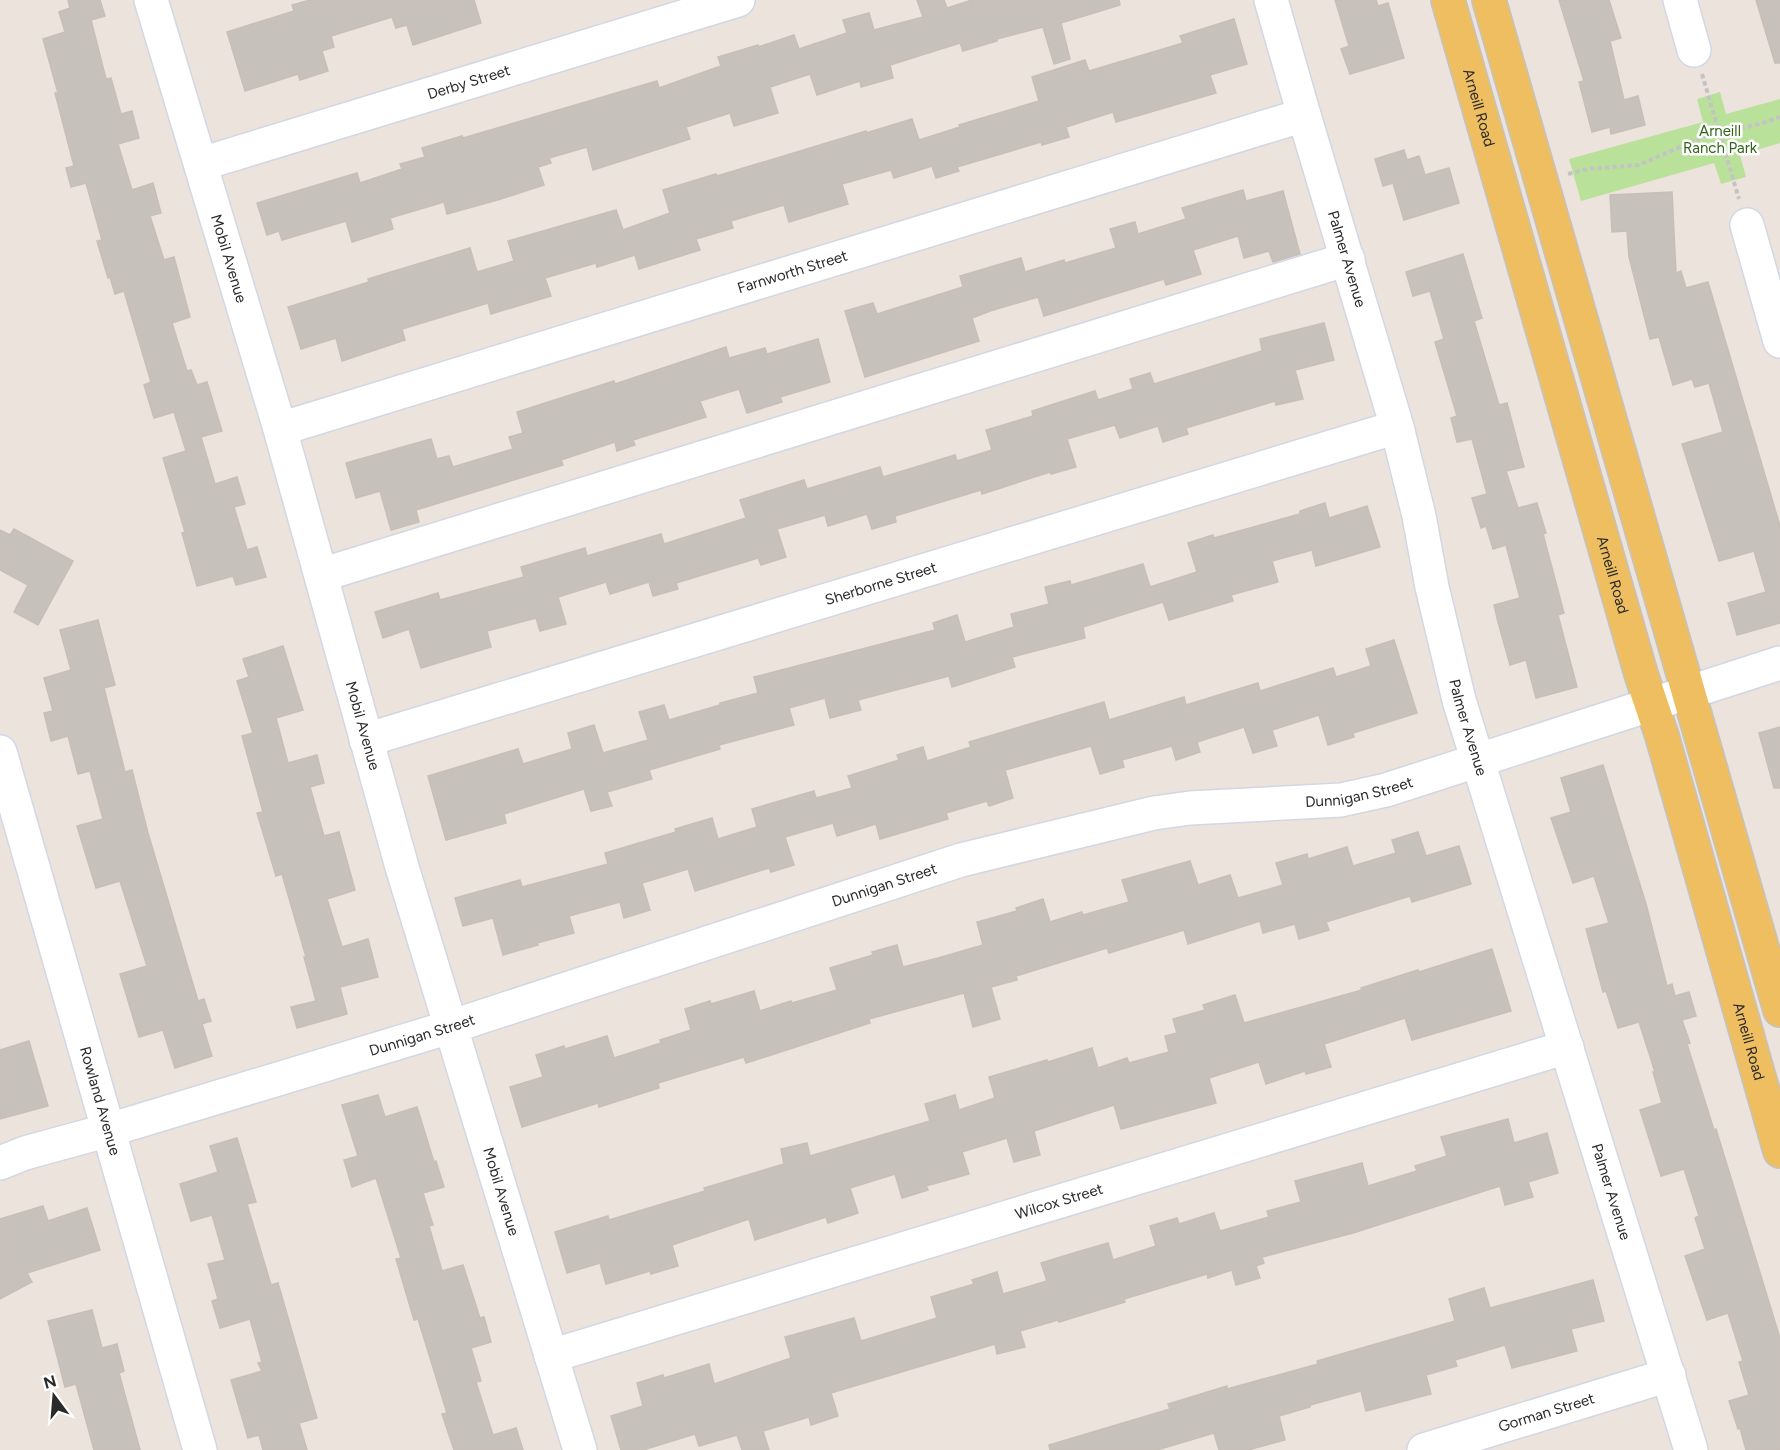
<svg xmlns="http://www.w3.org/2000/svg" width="1780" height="1450" font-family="Figtree,sans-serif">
<rect width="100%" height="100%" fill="#ece4dc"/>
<polygon fill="#b9e19a" points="1720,92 1726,114 1780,99 1780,143 1740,155 1746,177 1721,184 1714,163 1581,201 1569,159 1703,122 1697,99"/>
<g fill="#c7c1bc" stroke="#c7bfb6" stroke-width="1.5">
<polygon points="68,0 100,0 105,16 91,20 106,79 111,78 121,114 132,111 139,138 118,144 132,190 153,183 161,213 150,216 164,260 174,257 190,317 172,323 187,371 191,370 197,385 207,382 222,431 201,437 215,484 237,477 245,504 234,507 247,550 257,547 266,577 236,585 233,576 197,586 182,533 185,532 163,458 186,451 174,412 154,418 144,385 151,382 124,291 115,294 110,277 108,278 97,241 102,240 86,183 71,187 66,168 74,166 55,93 58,93 43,39 65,32 59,12 70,8"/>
<polygon points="310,0 474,0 481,23 413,45 407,25 396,28 392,17 331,36 334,47 322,51 328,71 300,80 298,74 245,91 227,32 294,11 292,5"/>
<polygon points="917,0 944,0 947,8 972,0 1119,0 1120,5 1061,23 1070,59 1054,64 1043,27 997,39 997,41 963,51 960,43 890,65 893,78 861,87 860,81 817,95 810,74 770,87 778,113 734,126 730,113 686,127 690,139 593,170 587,147 549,158 551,163 538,167 544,185 501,199 447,214 444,202 390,218 393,229 352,242 346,221 282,240 279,231 267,235 257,203 357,173 360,183 402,169 400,164 425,157 422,148 462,136 463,138 657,81 659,88 721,66 718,57 758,45 758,47 794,35 799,49 847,33 843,20 869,13 874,30 923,17"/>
<polygon points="1335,0 1376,0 1378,6 1388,3 1404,58 1350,74 1341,49 1349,46"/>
<polygon points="1559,0 1609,0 1621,38 1610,41 1624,100 1638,96 1645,125 1611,134 1610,127 1592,132 1579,82 1584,81"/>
<polygon points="1756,0 1780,0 1780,63 1775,63"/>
<polygon points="1234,19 1247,64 1210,75 1216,93 1116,122 1113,112 1066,127 1069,137 1042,145 1041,142 957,167 959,171 936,178 932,166 894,178 891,170 842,184 848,204 789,222 784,205 731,221 733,228 696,239 700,250 639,269 635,255 597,267 596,263 545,278 551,296 491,314 488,303 402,329 405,340 342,361 336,338 301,349 288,307 369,282 368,279 470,248 477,272 514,261 508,241 616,210 623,230 670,213 663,190 716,174 717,176 866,131 866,133 912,119 919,140 960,127 959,125 1039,101 1032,77 1085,60 1089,71 1183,43 1180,36"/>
<polygon points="1404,150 1407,160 1419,156 1425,175 1449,168 1459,203 1404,220 1393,183 1383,186 1375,159"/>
<polygon points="1243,190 1246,201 1283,191 1300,254 1273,262 1269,251 1244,258 1238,236 1193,250 1201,274 1166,285 1164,279 1044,316 1038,297 990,311 972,318 979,341 865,377 845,311 873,303 877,314 963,287 960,276 1021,258 1025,272 1064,260 1065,263 1116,248 1110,229 1135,222 1138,234 1186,219 1182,208"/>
<polygon points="1672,192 1676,273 1681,271 1686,288 1708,282 1780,526 1780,623 1737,635 1728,603 1766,592 1754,551 1719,561 1682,444 1723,432 1709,383 1695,387 1692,379 1673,385 1659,337 1650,339 1629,257 1627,231 1612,232 1610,195"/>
<polygon points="1463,254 1482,318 1474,321 1499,405 1507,403 1524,467 1506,471 1518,508 1537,503 1546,533 1543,534 1564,613 1558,615 1577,687 1536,698 1526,660 1510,665 1498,622 1494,605 1520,598 1506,545 1493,549 1486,526 1481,528 1472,498 1487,494 1472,439 1457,442 1451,418 1457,416 1435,342 1444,339 1430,291 1413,296 1406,272"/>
<polygon points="1324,323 1334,360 1295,370 1303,399 1276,405 1275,401 1186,428 1188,434 1163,442 1158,426 1120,438 1115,425 1067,439 1076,467 1051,474 1050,472 982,494 981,490 895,516 896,522 872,529 867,514 828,526 825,515 777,529 786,557 761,565 758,558 676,583 678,589 653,596 649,582 610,594 606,582 558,597 566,624 540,631 536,618 487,631 491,647 421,668 409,629 383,638 375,612 438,593 440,600 524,577 521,567 585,548 587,556 661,534 664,544 746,518 740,500 804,480 807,489 880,467 883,477 955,455 957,461 992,450 986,430 1033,416 1032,411 1095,391 1098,400 1133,389 1130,379 1150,373 1154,384 1262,351 1260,339"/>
<polygon points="818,339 830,382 780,397 782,402 747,413 739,389 700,401 706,417 633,440 635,445 617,451 615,442 561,460 563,465 416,510 419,522 391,530 380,491 356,498 346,463 431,439 437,459 449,456 453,467 513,449 509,437 523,433 517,412 614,381 615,384 726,347 729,358 765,348 767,354"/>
<polygon points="1325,503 1329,518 1367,506 1380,547 1316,566 1312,550 1272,561 1278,582 1231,595 1233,601 1169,620 1163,602 1083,627 1085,638 1012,657 1015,667 952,687 949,676 858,700 861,710 830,718 825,698 789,708 794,725 719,745 720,749 649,770 652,779 607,792 612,806 591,811 584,789 504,814 506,823 446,840 428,776 518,749 523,764 572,749 568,733 594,725 603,753 648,740 639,712 664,705 669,720 720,705 720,703 758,693 754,677 935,630 933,623 957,615 965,642 1014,627 1011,614 1049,604 1045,587 1070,581 1071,585 1143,564 1150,587 1197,572 1188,543 1213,535 1214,538 1300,514 1300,511"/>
<polygon points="14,529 73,561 38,625 14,612 28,585 0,570 0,530 10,535"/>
<polygon points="98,620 115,685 104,688 125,772 132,770 148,833 198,1001 204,999 211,1021 202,1024 212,1056 175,1068 163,1030 139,1037 120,974 147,966 120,881 96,888 77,826 103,819 90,771 78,774 68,736 51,741 44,713 53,711 44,678 71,670 60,630"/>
<polygon points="1394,640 1417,713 1353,733 1354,737 1328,745 1319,715 1272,730 1277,746 1253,753 1244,727 1197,742 1200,752 1176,760 1172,746 1122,760 1124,767 1100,774 1091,746 1005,770 1013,798 989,806 987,801 946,813 948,819 880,839 876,824 837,836 833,823 785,837 794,865 771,872 769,868 695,891 688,869 642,883 650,910 624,918 620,902 569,916 574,933 537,943 538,945 503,955 493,918 463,926 455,898 520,880 522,887 608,864 605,853 676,832 675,829 712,818 718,839 757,827 752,809 814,791 816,798 852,788 848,776 899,760 897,755 923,747 927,761 971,747 969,742 1104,702 1109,720 1184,697 1186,705 1258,683 1260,691 1333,668 1336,677 1371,666 1366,649"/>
<polygon points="283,646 303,710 276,718 288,763 317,755 324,783 310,787 324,836 339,832 355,890 327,899 342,947 368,939 378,977 340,987 347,1014 297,1028 291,1007 316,1001 304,957 306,957 282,874 276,876 257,813 263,812 242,736 253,733 237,681 249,677 243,659"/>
<polygon points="1780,727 1780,788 1774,788 1759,733"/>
<polygon points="1603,765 1646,904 1667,986 1672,984 1675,996 1689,992 1696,1016 1682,1020 1690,1043 1687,1044 1714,1130 1716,1129 1780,1338 1780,1450 1746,1450 1740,1428 1738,1429 1729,1401 1749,1395 1739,1362 1743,1361 1728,1313 1707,1320 1685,1256 1705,1249 1695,1218 1699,1216 1684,1169 1661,1176 1640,1110 1662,1103 1653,1072 1655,1072 1639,1022 1618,1028 1606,991 1603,992 1586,929 1609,923 1594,876 1573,883 1551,818 1571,812 1561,778"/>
<polygon points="1418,832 1426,856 1459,846 1471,884 1412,902 1410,896 1326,922 1329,930 1299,939 1295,924 1263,933 1260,921 1188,944 1184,930 1109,953 1107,948 1016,976 1017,980 991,987 1000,1019 973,1027 964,993 869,1019 870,1023 746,1063 744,1057 658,1083 659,1088 599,1107 598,1103 522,1127 510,1087 543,1077 536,1055 564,1046 565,1049 607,1036 614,1058 661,1043 660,1040 691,1030 685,1009 710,1001 711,1004 754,991 760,1011 791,1001 792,1003 837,990 830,968 873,955 872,952 897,945 903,967 938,958 983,945 977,922 1017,911 1016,908 1043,899 1050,922 1082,912 1083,915 1129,902 1122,880 1190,861 1198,885 1230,875 1238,898 1283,885 1276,863 1307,854 1308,859 1347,847 1353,866 1396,853 1392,840"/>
<polygon points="1492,949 1511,1011 1412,1040 1405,1018 1324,1044 1331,1067 1306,1074 1305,1071 1266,1084 1259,1062 1209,1078 1216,1103 1121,1129 1114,1105 1034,1131 1040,1155 1014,1162 1007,1138 962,1152 969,1174 926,1186 928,1190 902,1198 895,1174 850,1188 858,1213 828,1223 826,1217 755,1240 749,1219 672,1245 678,1266 651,1274 650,1271 606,1284 600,1263 567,1273 555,1232 608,1216 609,1220 705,1191 704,1188 784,1164 781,1149 807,1143 810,1156 930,1121 925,1104 955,1095 959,1110 995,1098 989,1077 1047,1060 1048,1062 1092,1048 1098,1068 1127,1058 1129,1063 1169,1052 1165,1036 1177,1033 1173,1019 1205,1010 1203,1005 1235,995 1244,1023 1362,990 1361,988 1418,970 1419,972"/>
<polygon points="29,1041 48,1106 0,1119 0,1050"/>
<polygon points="378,1095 385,1117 417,1107 434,1162 436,1161 444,1187 423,1193 433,1225 429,1226 442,1271 463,1265 480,1318 484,1317 491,1342 471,1348 481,1381 476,1382 493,1435 516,1428 523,1450 454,1450 442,1414 447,1413 418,1319 414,1320 396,1259 401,1258 376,1178 352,1187 344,1160 358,1156 342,1105"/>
<polygon points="1508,1119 1514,1143 1547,1133 1558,1173 1528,1182 1533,1197 1505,1205 1500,1186 1353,1233 1262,1257 1264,1263 1256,1266 1260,1278 1236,1285 1232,1270 1208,1278 1207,1274 1124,1299 1125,1302 1059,1322 1058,1320 1020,1331 1025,1347 997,1354 995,1344 831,1393 838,1416 811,1425 809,1417 763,1431 769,1450 742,1450 737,1435 699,1446 695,1434 643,1450 621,1450 611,1416 643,1406 637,1383 663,1375 664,1378 709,1364 714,1384 791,1358 785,1337 854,1318 861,1341 937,1318 931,1297 974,1284 972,1280 997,1272 1003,1294 1047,1281 1041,1263 1077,1252 1108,1243 1113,1260 1156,1246 1150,1226 1177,1218 1179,1224 1214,1213 1220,1231 1269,1217 1267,1211 1301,1202 1295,1181 1362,1163 1368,1186 1417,1171 1415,1166 1447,1156 1441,1137"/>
<polygon points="237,1138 256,1202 247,1204 271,1285 278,1283 317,1418 299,1423 307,1450 263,1450 259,1435 248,1438 231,1380 262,1371 258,1363 262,1362 250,1319 220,1328 212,1301 218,1299 208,1264 225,1260 212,1215 191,1221 180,1184 218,1172 210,1146"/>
<polygon points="43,1206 48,1221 87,1208 100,1250 27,1273 32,1282 0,1299 0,1219"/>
<polygon points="1593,1280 1604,1321 1571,1329 1577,1351 1512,1368 1505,1345 1455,1360 1457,1366 1426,1375 1431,1394 1366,1411 1361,1391 1310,1405 1310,1407 1279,1416 1285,1440 1248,1450 1219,1450 1214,1433 1157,1450 1050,1450 1049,1445 1170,1409 1168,1404 1227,1386 1227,1389 1318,1364 1317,1361 1455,1321 1449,1299 1484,1288 1490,1308"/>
<polygon points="92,1310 102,1348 117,1344 124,1371 119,1373 140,1450 94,1450 76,1384 65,1387 48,1321"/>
</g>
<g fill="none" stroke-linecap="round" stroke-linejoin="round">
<defs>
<g id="minor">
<path id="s1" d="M 151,0 L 280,429 L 402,867 L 580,1450"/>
<path id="s2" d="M 1271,0 L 1304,115 L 1397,427 L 1419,516 L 1432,587 L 1459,700 L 1691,1450"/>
<polyline points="1680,0 1694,50"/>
<path id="s3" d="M 201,164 L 738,0"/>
<polyline points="1747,225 1780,341"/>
<path id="s4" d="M 280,429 L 1304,115"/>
<polyline points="321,575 1348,259"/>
<path id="s5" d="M 366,740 L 1397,427"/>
<path id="s6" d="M 0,752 L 200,1450"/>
<path id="s7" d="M 0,1163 L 25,1153 L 109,1130 L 450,1027 L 961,860 L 1154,813 L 1190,808 L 1341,800 L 1386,790 L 1780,663"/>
<path id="s8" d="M 551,1356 L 1567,1047"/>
<path id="s9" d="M 1424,1450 L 1669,1375"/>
</g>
<g id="major">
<path id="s10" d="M 1448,0 L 1641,674 L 1662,736 L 1780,1151"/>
<polyline points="1489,0 1780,1010"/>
</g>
</defs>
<use href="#minor" stroke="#d2d7e3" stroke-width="36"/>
<use href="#major" stroke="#c3c3c3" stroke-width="36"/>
<g stroke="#c3c3c3" stroke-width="4" stroke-dasharray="4.5 3" stroke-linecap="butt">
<polyline points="1702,74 1739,199"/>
<polyline points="1568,174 1588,169 1639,165 1708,135 1760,124 1780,117"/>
</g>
<use href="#minor" stroke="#fff" stroke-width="33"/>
<use href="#major" stroke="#eebe60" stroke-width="33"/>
</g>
<g text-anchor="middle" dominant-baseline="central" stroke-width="5" stroke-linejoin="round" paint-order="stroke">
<g font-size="15" fill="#2a2a2a" stroke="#fff">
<text stroke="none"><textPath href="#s3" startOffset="280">Derby Street</textPath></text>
<text stroke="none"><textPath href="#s10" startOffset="112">Arneill Road</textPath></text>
<text stroke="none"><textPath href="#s2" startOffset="270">Palmer Avenue</textPath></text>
<text stroke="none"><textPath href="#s1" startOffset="270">Mobil Avenue</textPath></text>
<text stroke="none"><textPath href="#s4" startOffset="536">Farnworth Street</textPath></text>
<text stroke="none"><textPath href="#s10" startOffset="598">Arneill Road</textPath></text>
<text stroke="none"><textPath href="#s5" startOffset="538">Sherborne Street</textPath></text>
<text stroke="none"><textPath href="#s1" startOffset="756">Mobil Avenue</textPath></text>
<text stroke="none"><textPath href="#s2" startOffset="754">Palmer Avenue</textPath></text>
<text stroke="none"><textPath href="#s7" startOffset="1413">Dunnigan Street</textPath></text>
<text stroke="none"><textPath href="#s7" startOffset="927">Dunnigan Street</textPath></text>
<text stroke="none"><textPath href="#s7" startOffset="441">Dunnigan Street</textPath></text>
<text stroke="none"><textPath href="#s10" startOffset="1084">Arneill Road</textPath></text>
<text stroke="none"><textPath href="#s6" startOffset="363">Rowland Avenue</textPath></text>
<text stroke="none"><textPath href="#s1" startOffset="1242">Mobil Avenue</textPath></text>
<text stroke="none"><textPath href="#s2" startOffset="1240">Palmer Avenue</textPath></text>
<text stroke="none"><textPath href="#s8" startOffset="531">Wilcox Street</textPath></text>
<text stroke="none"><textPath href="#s9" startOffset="128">Gorman Street</textPath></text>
</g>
<g font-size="15" fill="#32661b" stroke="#fff">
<text x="1720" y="131">Arneill<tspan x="1720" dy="17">Ranch Park</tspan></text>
</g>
</g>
<g transform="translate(54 1396) rotate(344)" stroke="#ffffff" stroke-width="4.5" paint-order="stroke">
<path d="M0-4.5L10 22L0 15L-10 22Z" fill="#2a2a2a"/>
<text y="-9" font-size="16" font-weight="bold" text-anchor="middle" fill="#2a2a2a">N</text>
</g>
</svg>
